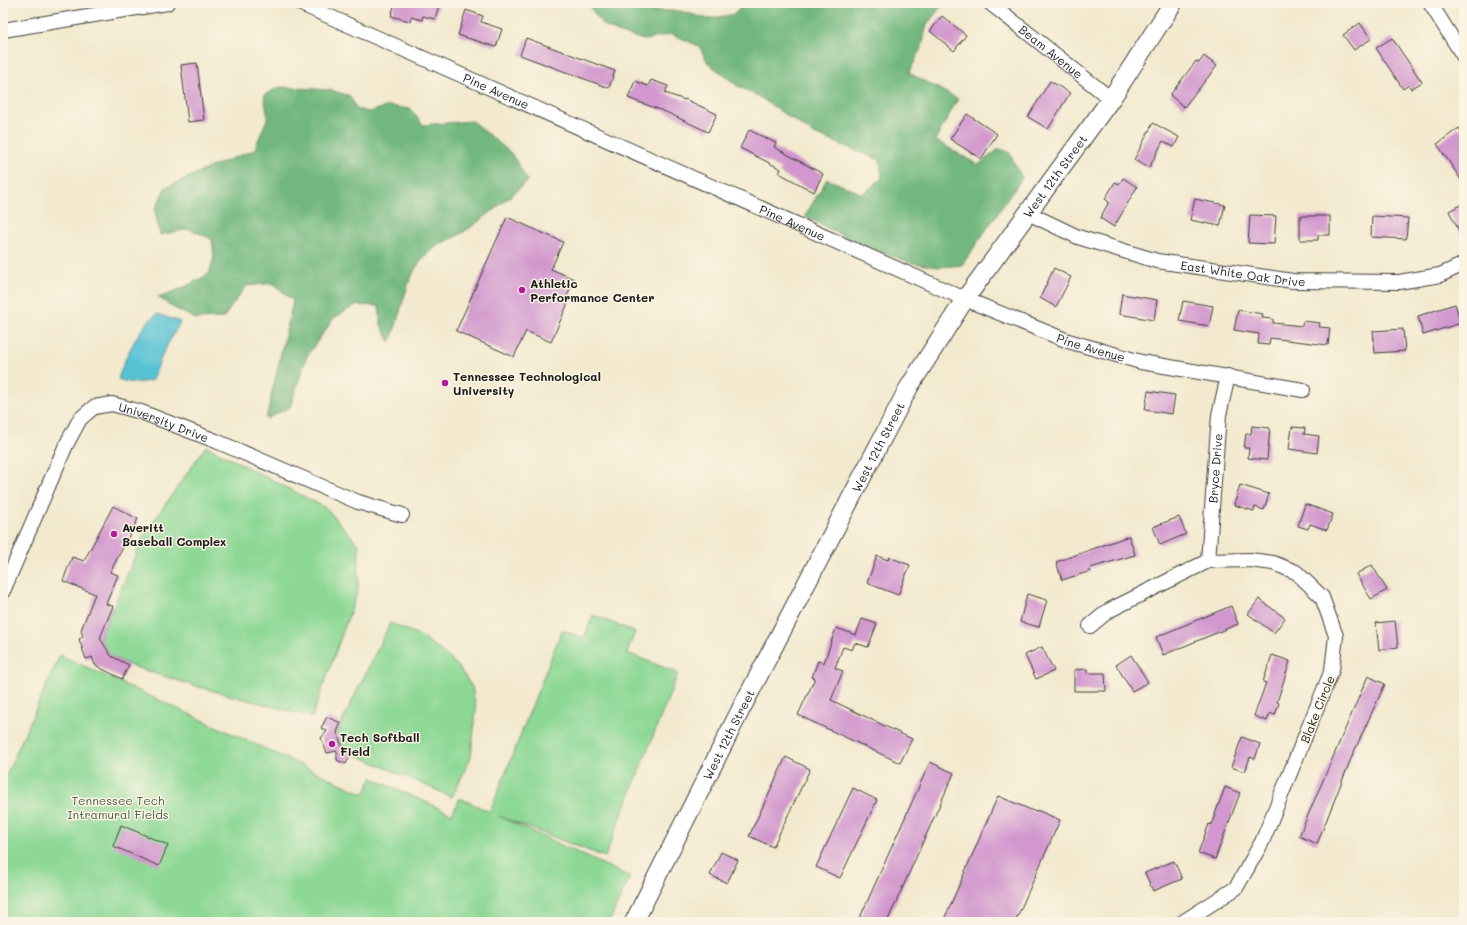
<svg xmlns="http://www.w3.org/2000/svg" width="1467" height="925" font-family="Mali,sans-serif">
<rect width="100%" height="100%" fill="#fcf5e5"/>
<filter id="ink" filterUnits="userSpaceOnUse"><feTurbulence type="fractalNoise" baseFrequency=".025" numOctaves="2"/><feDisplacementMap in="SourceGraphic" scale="8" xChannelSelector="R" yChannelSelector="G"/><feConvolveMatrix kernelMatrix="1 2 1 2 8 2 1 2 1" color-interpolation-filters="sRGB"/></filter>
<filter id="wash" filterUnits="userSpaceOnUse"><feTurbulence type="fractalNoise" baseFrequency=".012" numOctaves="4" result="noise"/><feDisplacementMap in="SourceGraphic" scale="16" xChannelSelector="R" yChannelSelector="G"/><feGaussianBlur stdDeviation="0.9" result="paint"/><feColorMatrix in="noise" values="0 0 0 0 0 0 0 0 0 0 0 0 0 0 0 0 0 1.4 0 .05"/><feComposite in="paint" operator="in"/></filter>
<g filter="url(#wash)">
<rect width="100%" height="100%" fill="#f2e9ce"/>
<g fill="#8dd895" stroke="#547a58">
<polygon points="206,446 326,508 359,545 358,590 312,717 195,686 129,665 111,656 100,638 144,535"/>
<polygon points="593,615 635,632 627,653 678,673 605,857 499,816 630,877 609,922 3,922 3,782 60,655 364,794 372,778 452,814 460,798 490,812 562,630 584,638"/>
<polygon points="390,623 419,635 440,650 458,666 472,687 476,709 471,757 452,797 343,749 337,732"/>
</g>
<g fill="#72b87e" stroke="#476a4d">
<polygon points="742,3 944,3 927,24 922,46 909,73 958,99 935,140 978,165 999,149 1009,152 1022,178 962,265 939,267 912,263 857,243 805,216 827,179 863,194 882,178 880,160 814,134 758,96 738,86 708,63 699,46 671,34 644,40 620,33 603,25 590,7 614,4 653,11 680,11 708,19 735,14"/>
<path d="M 280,87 L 330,90 L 350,96 L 356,109 L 369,112 L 389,106 L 410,109 L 423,125 L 472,121 L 511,153 L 528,181 C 508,198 489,215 468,229 C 453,240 434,244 422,259 C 405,279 401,317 390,342 L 381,325 L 379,306 L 356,305 L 334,318 L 307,356 L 290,407 L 266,419 L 293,301 L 273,283 L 246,286 L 223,318 L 196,319 L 174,308 L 158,297 L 183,288 L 209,274 L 214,257 L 212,239 L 189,229 L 160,235 L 155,210 L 165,188 L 213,166 L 254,150 L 268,117 L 264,95 Z"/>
</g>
<path fill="#59c2d5" stroke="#3a6f78" d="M 158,314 L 180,322 L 162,355 L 153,380 C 141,383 130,384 118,379 C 124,360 140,323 158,314 Z"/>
<g id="blocks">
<g fill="#d197ce">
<polygon points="395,3 432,3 439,5 435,19 423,16 422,20 411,17 410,21 391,16"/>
<polygon points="466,10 483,16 481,22 502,29 496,47 458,35"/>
<polygon points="942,16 966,35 954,51 930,31"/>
<polygon points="1360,23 1371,39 1354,50 1343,35"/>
<polygon points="526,38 615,71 609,88 520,55"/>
<polygon points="1392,38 1422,82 1411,89 1409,85 1403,89 1376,48"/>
<polygon points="1204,56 1217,66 1184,107 1170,95 1196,61 1199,63"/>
<polygon points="197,63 204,120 188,122 181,65"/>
<polygon points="651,80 668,86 665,93 685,100 685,99 717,114 708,132 666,112 628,98 635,81 648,86"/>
<polygon points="1050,81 1070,93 1048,129 1028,117"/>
<polygon points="967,114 997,134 981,159 950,139"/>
<polygon points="1153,123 1179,137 1174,147 1163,141 1149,168 1134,160"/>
<polygon points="1459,128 1464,136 1464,184 1437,144"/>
<polygon points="749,130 776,143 774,147 823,174 814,192 779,173 781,169 740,148"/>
<polygon points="1123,178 1137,187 1114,227 1100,218 1109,202 1105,199 1115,182 1119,184"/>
<polygon points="1195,199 1225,205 1220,226 1190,220"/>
<polygon points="1464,203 1464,241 1449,211"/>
<polygon points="1250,215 1276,216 1274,244 1248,243"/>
<polygon points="1300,216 1330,216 1330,235 1318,235 1318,240 1300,240"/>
<polygon points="1372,216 1408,218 1406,239 1371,237"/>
<polygon points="507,217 563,242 551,269 574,279 565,301 568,303 551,342 526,331 514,357 456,331"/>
<polygon points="1054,268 1071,277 1056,307 1040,298"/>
<polygon points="1122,294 1157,300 1154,320 1119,314"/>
<polygon points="1183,301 1213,306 1209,326 1179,321"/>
<polygon points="1455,304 1461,323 1423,335 1418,316"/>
<polygon points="1238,310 1263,314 1262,318 1273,319 1273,323 1302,326 1303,321 1320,323 1319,327 1330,328 1328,345 1270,338 1269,345 1258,344 1259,334 1234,330"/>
<polygon points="1403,329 1405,351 1375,353 1373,331"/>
<polygon points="1148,391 1175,395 1172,414 1145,410"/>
<polygon points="1252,426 1270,428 1267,460 1248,458 1249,448 1244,448 1246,434 1251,434"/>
<polygon points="1292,427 1305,428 1304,434 1319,436 1317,453 1289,449"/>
<polygon points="1240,485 1269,494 1264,510 1255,507 1254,511 1234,505"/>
<polygon points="1305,504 1333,514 1327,530 1310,524 1308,529 1298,526"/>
<polygon points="113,506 138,519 110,572 118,575 106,604 113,606 100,638 111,656 129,665 122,679 95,665 92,657 86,659 79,639 83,637 81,630 95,594 63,581 72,557 84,561"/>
<polygon points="1179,517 1186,534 1160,545 1153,527"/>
<polygon points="1129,536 1135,555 1090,568 1091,571 1062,580 1056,562"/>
<polygon points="877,556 888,560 889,557 910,565 898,595 867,583"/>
<polygon points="1372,565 1387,590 1371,599 1356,574"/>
<polygon points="1027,594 1047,600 1039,627 1020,622"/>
<polygon points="1259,599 1285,618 1274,633 1248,614"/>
<polygon points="1231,606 1238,624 1163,655 1156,637"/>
<polygon points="862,619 877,624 868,647 855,643 852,650 843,647 835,668 843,671 831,700 912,739 900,763 798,715 815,678 812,677 818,661 824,663 836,628 856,635"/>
<polygon points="1395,621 1398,647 1379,650 1376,623"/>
<polygon points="1042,647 1054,671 1036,679 1025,655"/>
<polygon points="1131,655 1148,682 1132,691 1116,665"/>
<polygon points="1272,655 1290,661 1277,702 1279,703 1275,715 1270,713 1267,721 1254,716 1266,683 1263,682"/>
<polygon points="1087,669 1087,673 1105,673 1106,691 1074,691 1074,670"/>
<polygon points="1368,676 1385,684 1352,756 1317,844 1299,836"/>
<polygon points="327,717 341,723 337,732 343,749 352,752 346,764 337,760 337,751 327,753 321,738 327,731 321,728"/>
<polygon points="1242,737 1260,744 1255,759 1250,757 1245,772 1231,767"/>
<polygon points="786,757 810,769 773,847 749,836"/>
<polygon points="930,762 954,773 887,922 858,922"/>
<polygon points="1225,787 1240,793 1215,859 1198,853 1209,824 1211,825"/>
<polygon points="853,788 877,800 840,878 816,867"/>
<polygon points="998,796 1036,812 1037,810 1060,820 1015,922 943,922"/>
<polygon points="121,825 168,845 159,866 113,846"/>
<polygon points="721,852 738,860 727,883 710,875"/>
<polygon points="1174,861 1182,879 1153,891 1145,873"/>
</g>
</g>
</g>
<g filter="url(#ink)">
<use href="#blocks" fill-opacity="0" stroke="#3c3b37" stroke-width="1"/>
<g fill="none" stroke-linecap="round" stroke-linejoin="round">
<defs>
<g id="minor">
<path id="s1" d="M 299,3 L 965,299 L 1068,341 L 1141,362 L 1303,390"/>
<path id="s2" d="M 990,3 L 1111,99"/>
<polyline points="1430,3 1464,57"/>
<polyline points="3,30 167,3"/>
<path id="s3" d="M 1028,213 L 1078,237 L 1157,261 L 1293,281 L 1399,282 L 1440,275 L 1464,264"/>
<path id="s4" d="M 1208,561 L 1219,415 L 1228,376"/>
<path id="s5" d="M 3,591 L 66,445 L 80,419 L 94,407 L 112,404 L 141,412 L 216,441 L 358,502 L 402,515"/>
<polyline points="1090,626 1108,611 1208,561 1250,560 1273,563 1296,572 1322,597 1336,636 1332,670 1262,842 1236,888 1183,922"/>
</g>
<g id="major">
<path id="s6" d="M 634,922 L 740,711 L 909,387 L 965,299 L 1111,99 L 1173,3"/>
</g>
</defs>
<use href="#minor" stroke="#3c3b37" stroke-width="16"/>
<use href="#major" stroke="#3c3b37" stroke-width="20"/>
<use href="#minor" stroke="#fff" stroke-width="14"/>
<use href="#major" stroke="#fff" stroke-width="18"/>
</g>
</g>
<g fill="#b5179e" stroke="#fcf5e5" stroke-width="1.5">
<circle cx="522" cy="290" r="4"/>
<circle cx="445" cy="383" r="4"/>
<circle cx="114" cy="534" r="4"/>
<circle cx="332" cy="744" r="4"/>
</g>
<g text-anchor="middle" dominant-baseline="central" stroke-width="3" stroke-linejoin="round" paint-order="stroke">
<g font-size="12" fill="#1c1c1c" stroke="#fcf5e5">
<text stroke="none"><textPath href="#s2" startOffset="78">Beam Avenue</textPath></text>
<text stroke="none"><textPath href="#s1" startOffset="216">Pine Avenue</textPath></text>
<text stroke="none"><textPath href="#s6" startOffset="858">West 12th Street</textPath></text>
<text stroke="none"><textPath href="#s1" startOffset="540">Pine Avenue</textPath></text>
<text stroke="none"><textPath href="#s3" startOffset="225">East White Oak Drive</textPath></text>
<text stroke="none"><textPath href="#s1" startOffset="864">Pine Avenue</textPath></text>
<text stroke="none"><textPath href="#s5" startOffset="280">University Drive</textPath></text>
<text stroke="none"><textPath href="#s6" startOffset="534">West 12th Street</textPath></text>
<text stroke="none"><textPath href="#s4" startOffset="93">Bryce Drive</textPath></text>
<text transform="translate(1317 709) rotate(-68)">Blake Circle</text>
<text stroke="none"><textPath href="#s6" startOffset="210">West 12th Street</textPath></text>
</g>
<g font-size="12" font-weight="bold" fill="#1c1c1c" stroke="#fcf5e5" text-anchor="start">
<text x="530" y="283">Athletic<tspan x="530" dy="14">Performance Center</tspan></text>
<text x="453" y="376">Tennessee Technological<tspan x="453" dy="14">University</tspan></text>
<text x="122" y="527">Averitt<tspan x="122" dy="14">Baseball Complex</tspan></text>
<text x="340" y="737">Tech Softball<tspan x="340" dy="14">Field</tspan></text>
</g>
<g font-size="12" fill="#445e46" stroke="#fcf5e5">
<text x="118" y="800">Tennessee Tech<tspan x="118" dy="14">Intramural Fields</tspan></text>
</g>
</g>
<rect width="1467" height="925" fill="none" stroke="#fcf5e5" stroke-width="16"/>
</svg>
